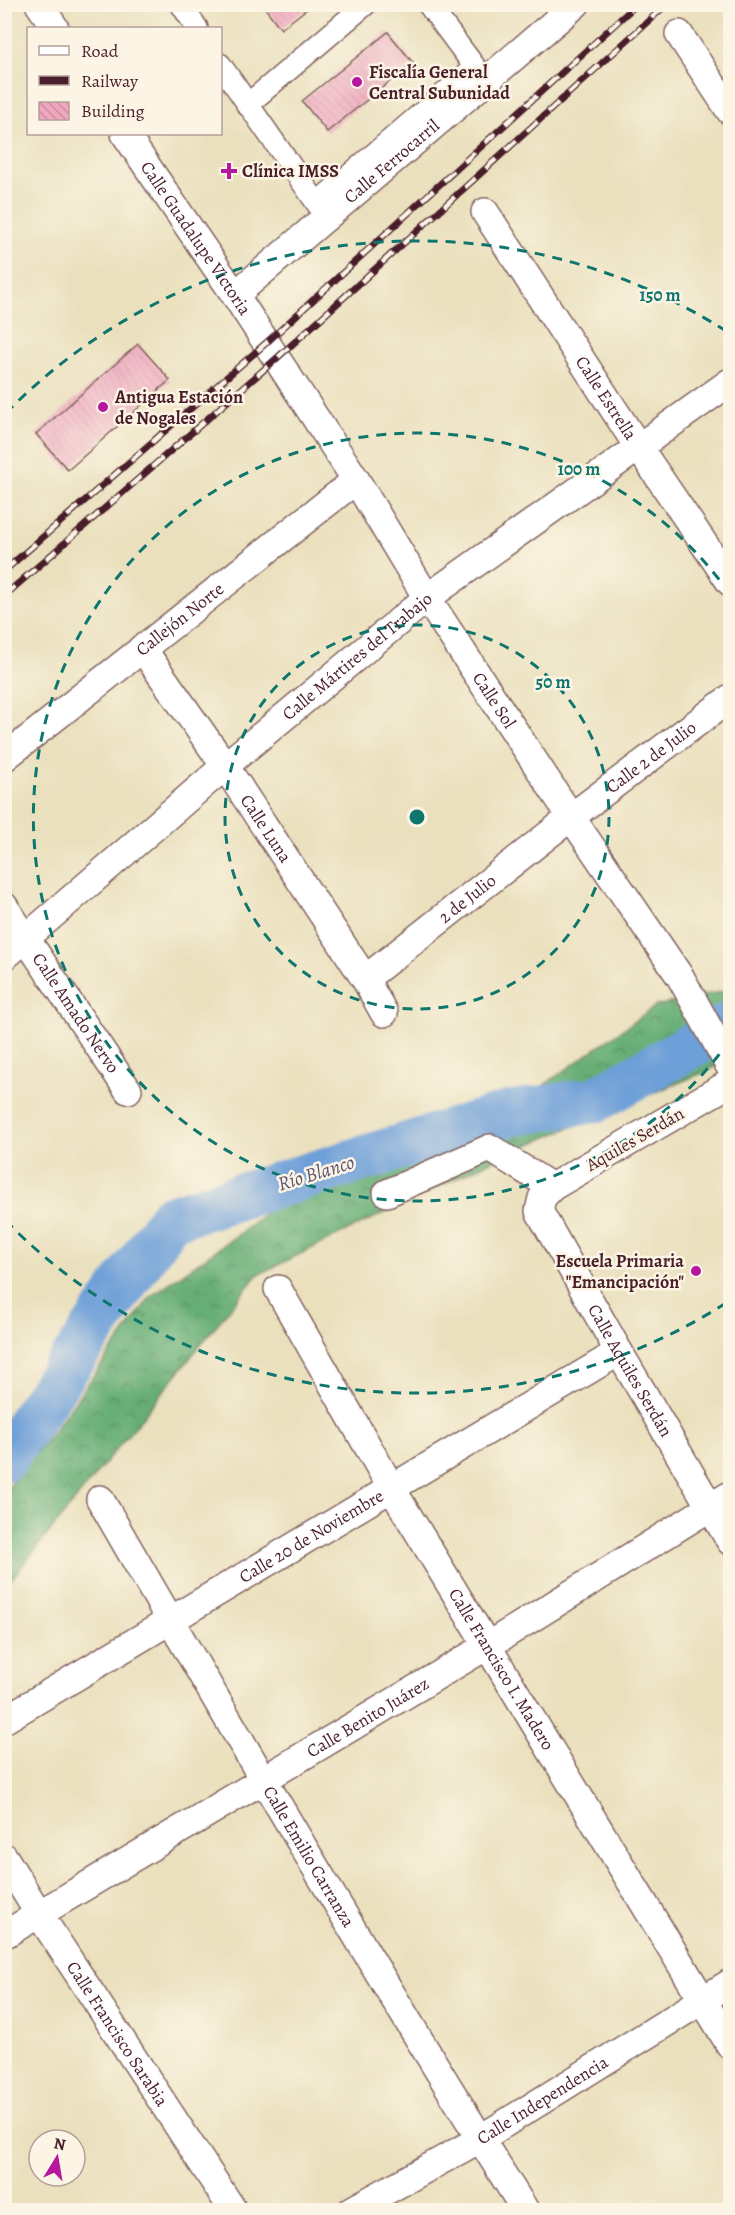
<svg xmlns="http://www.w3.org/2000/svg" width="735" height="2215" font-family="Alegreya,serif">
<defs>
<pattern id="forest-crowns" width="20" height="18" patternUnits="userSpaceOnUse" patternTransform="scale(1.5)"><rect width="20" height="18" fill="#66ae75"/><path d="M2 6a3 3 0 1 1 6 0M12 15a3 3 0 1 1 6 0" fill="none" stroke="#568d60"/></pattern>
<pattern id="building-back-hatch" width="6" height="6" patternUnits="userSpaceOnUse" patternTransform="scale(1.5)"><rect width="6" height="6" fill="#efa7be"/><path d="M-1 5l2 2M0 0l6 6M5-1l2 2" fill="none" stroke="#ce8fa3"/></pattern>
</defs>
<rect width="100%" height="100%" fill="#fcf5e5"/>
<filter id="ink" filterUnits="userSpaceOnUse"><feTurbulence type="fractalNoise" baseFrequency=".0167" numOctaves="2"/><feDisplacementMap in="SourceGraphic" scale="12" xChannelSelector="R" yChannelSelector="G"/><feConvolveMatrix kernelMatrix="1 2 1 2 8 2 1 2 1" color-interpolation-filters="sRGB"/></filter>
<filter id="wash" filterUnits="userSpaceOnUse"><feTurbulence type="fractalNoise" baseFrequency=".008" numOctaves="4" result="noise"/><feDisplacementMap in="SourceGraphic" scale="24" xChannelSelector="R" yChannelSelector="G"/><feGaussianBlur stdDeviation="1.35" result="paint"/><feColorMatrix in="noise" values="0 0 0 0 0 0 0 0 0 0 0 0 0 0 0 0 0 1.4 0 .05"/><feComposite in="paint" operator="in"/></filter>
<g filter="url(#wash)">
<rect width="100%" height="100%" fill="#eae0bd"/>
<polygon fill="url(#forest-crowns)" stroke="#586650" stroke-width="1.5" points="730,990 730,1058 707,1071 501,1156 257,1275 5,1587 5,1491 52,1433 151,1296 243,1231 309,1176 503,1114 656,1006"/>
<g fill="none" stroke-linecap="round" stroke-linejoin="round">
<polyline stroke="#6d9fd8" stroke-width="46" points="4,1459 170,1218 508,1114 595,1100 730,1024"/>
</g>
<g id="blocks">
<g fill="url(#building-back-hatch)">
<polygon points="262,4 313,4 281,29"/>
<polygon points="388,32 413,63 327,132 302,101"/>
<polygon points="138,344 170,380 68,470 36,434"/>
</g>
</g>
</g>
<g filter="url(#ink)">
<use href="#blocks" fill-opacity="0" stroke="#82635e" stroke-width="1.5"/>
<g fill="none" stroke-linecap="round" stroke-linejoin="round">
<defs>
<g id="pedestrian">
<polyline points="181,4 197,28"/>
<polyline points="220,64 325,215"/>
<polyline points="247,105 366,4"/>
<polyline points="317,203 475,67 428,4"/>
</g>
<g id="minor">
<polyline points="39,4 55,28"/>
<polyline points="679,34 730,111"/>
<path id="s1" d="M 125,134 L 235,295 L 356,480 L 427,598 L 571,817 L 681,978 L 730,1067"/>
<path id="s2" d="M 485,212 L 639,448 L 730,582"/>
<path id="s3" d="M 235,295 L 576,4"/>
<path id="s4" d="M 142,648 L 225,766 L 365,979 L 384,1013"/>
<path id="s5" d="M 4,758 L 356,480"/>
<path id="s6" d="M 4,906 L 128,1090"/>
<path id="s7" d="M 4,957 L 225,766 L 427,598 L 730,382"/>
<path id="s8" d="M 365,979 L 571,817 L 730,698"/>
<path id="s9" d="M 730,1083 L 552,1187 L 542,1198 L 539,1211 L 619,1352 L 730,1541"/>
<polyline points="387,1193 490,1148 552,1187"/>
<path id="s10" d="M 278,1289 L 392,1489 L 730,2045"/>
<path id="s11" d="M 100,1499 C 238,1738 378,1977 525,2210"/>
<path id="s12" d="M 4,1720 L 619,1352"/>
<path id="s13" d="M 4,1857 L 39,1914 L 233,2210"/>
<path id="s14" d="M 4,1935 L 487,1646 L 730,1495"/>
<path id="s15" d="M 352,2210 L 480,2139 L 730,1983"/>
</g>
</defs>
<use href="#pedestrian" stroke="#82635e" stroke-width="24"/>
<use href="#minor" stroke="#82635e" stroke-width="30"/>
<use href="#pedestrian" stroke="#fff" stroke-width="21"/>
<use href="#minor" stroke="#fff" stroke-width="27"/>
<defs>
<g id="rail">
<polyline points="4,571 266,343 637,4"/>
<polyline points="4,596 276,359 667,4"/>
</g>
</defs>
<use href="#rail" stroke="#4a1f2b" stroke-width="7"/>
<use href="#rail" stroke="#fcf5e5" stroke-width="4.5" stroke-dasharray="14" stroke-linecap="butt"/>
</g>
</g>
<g fill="none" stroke="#0f766e" stroke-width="3" stroke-dasharray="10 8">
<circle cx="417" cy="817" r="192"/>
<path d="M730 1040A384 384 0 1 1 730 594"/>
<path d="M726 1303A576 576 0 0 1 6 1221M6 413A576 576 0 0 1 726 331"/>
</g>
<g fill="#b5179e" stroke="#fcf5e5" stroke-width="2">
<circle cx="357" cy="82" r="6"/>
<path d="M226 162h6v6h6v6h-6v6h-6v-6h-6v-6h6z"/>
<circle cx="103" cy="407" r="6"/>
<circle cx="696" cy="1271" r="6"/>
</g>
<g text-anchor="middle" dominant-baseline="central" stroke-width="5" stroke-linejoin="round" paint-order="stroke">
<g font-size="18" font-weight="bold" fill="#4a1f2b" stroke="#fcf5e5" text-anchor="start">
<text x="369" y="72">Fiscalía General<tspan x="369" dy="21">Central Subunidad</tspan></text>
<text x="242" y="171">Clínica IMSS</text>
<text x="115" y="397">Antigua Estación<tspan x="115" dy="21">de Nogales</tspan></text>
<text x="684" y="1261" text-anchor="end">Escuela Primaria<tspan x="684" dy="21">"Emancipación"</tspan></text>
</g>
<g font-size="18" fill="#4a1f2b" stroke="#fcf5e5">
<text stroke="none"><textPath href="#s3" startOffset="206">Calle Ferrocarril</textPath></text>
<text stroke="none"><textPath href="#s1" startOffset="126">Calle Guadalupe Victoria</textPath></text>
<text stroke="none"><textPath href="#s2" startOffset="222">Calle Estrella</textPath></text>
<text stroke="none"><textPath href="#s5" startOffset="224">Callejón Norte</textPath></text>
<text stroke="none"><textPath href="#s7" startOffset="464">Calle Mártires del Trabajo</textPath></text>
<text stroke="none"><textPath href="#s1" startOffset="676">Calle Sol</textPath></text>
<text stroke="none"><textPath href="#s8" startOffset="362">Calle 2 de Julio</textPath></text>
<text stroke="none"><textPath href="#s4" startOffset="219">Calle Luna</textPath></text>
<text stroke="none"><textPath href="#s8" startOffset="130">2 de Julio</textPath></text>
<text stroke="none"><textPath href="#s6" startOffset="129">Calle Amado Nervo</textPath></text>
<text transform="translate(635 1139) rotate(-30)">Aquiles Serdán</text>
<text stroke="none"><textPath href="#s9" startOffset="418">Calle Aquiles Serdán</textPath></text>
<text stroke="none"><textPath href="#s12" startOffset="358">Calle 20 de Noviembre</textPath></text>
<text stroke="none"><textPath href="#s10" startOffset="441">Calle Francisco I. Madero</textPath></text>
<text stroke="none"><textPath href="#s14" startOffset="424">Calle Benito Juárez</textPath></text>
<text stroke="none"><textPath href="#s11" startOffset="414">Calle Emilio Carranza</textPath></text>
<text stroke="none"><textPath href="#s13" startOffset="210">Calle Francisco Sarabia</textPath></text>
<text stroke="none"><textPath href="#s15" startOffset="220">Calle Independencia</textPath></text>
</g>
<g font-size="20" font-style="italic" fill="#585270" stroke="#fcf5e5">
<text transform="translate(316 1173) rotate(-17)">Río Blanco</text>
</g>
</g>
<circle cx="417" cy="817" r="9" fill="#0f766e" stroke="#fcf5e5" stroke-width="3"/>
<g font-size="18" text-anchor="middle" font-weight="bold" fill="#0f766e" stroke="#fcf5e5" stroke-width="5" stroke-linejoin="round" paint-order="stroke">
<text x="660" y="301">150 m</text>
<text x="579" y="475">100 m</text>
<text x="553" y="688">50 m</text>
</g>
<rect width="735" height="2215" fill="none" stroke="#fcf5e5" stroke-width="24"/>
<rect x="27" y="27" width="195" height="108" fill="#fcf5e5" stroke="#b59f9b" stroke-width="1.5"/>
<rect x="39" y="46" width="30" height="9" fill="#ffffff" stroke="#b59f9b" stroke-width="1.5"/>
<text x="81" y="57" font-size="18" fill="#4a1f2b">Road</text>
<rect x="39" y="76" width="30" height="9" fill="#4a1f2b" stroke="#b59f9b" stroke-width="1.5"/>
<text x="81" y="87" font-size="18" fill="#4a1f2b">Railway</text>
<rect x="39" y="102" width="30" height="18" fill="url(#building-back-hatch)" stroke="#b59f9b" stroke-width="1.5"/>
<text x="81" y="117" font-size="18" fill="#4a1f2b">Building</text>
<g transform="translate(57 2158) rotate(11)"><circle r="28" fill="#fcf5e5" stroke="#b59f9b" stroke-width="1.5"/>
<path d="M0-4.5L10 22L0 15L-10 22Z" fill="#b5179e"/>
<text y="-9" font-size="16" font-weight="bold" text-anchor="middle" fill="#4a1f2b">N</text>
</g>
</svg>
